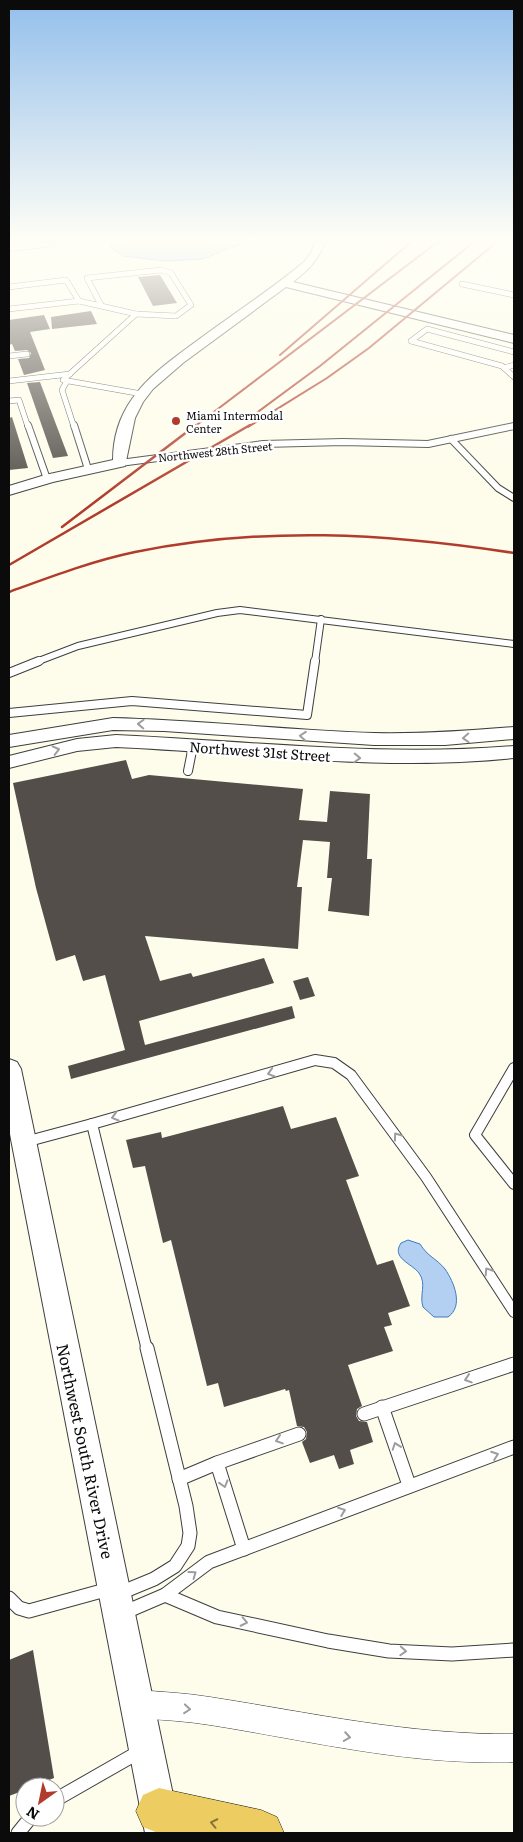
<svg xmlns="http://www.w3.org/2000/svg" width="523" height="1842" font-family="Literata,serif">
<rect width="100%" height="100%" fill="#fefdeb"/>
<g fill="#b3d0f2" stroke="#3f7ac4">
<polygon points="111,241 247,241 203,259 165,261 123,256 111,248"/>
<path d="M 408,1240 L 420,1244 C 428,1257 436,1258 445,1269 C 454,1282 464,1306 448,1317 L 434,1317 L 423,1307 C 419,1295 427,1284 419,1273 C 411,1263 391,1258 401,1243 Z"/>
</g>
<g fill="#534e49">
<polygon points="160,275 177,303 153,306 138,277"/>
<polygon points="91,311 97,324 52,329 51,317"/>
<polygon points="44,315 50,329 30,332 45,370 24,375 18,359 29,358 31,353 27,350 15,351 12,344 9,345 9,320"/>
<polygon points="40,382 68,456 53,458 27,383"/>
<polygon points="12,417 28,468 9,470 9,418"/>
<polygon points="126,760 132,779 149,775 303,789 299,820 327,822 330,791 370,794 367,859 372,859 369,916 328,911 332,878 327,878 330,842 303,840 297,887 302,887 298,949 145,936 160,981 191,973 193,977 264,958 274,983 139,1021 145,1045 292,1006 295,1018 71,1079 68,1066 125,1050 105,975 83,981 75,955 56,961 36,888 13,783"/>
<polygon points="308,977 315,996 300,1000 293,981"/>
<polygon points="283,1106 291,1129 336,1117 359,1176 346,1180 377,1265 393,1260 410,1306 388,1313 392,1325 384,1327 393,1351 348,1365 362,1406 357,1409 356,1416 359,1421 367,1422 373,1442 350,1450 354,1464 339,1469 334,1455 310,1463 302,1442 306,1439 307,1432 304,1427 297,1426 289,1390 286,1391 285,1389 224,1407 218,1383 207,1386 171,1240 163,1243 145,1166 133,1168 126,1140 161,1132 162,1138"/>
<polygon points="33,1650 54,1778 31,1787 25,1787 25,1790 9,1796 9,1660"/>
</g>
<g fill="none" stroke-linecap="round" stroke-linejoin="round">
<defs>
<g id="service-far4">
<polyline points="9,249 56,243"/>
<polyline points="462,284 514,295"/>
<polyline points="9,287 66,280 79,301 9,309"/>
<polyline points="79,301 136,314 63,380 142,394"/>
<polyline points="101,305 87,278 161,270 171,273 191,305 176,316 136,314"/>
<polyline points="514,352 427,329 411,341 502,366 514,377"/>
<polyline points="9,356 27,354"/>
<polyline points="504,368 514,365"/>
<polyline points="9,381 70,374"/>
<polyline points="67,381 62,390 74,427"/>
<polyline points="9,401 19,400 28,427"/>
<polyline points="512,427 514,426"/>
</g>
<g id="service-far3">
<polyline points="28,425 47,479"/>
<polyline points="74,425 88,469"/>
<polyline points="451,439 498,488 514,498"/>
<polyline points="120,463 263,444 343,442 428,444 514,426"/>
<polyline points="36,662 78,646 217,613 240,610 514,644"/>
<polyline points="315,662 321,619"/>
</g>
<g id="service-far2">
<polyline points="9,673 39,661"/>
<polyline points="9,713 132,701 307,715 315,661"/>
<polyline points="188,771 193,746"/>
</g>
<g id="service-far1">
<polyline points="514,1068 475,1135 514,1184"/>
<polyline points="25,1142 92,1124"/>
<polyline points="147,1350 92,1124 315,1060 334,1063 351,1075 426,1177 514,1312"/>
</g>
<g id="service">
<polyline points="382,1407 409,1485"/>
<polyline points="364,1414 514,1364"/>
<polyline points="179,1479 217,1463"/>
<polyline points="244,1549 217,1463 299,1434"/>
<polyline points="120,1593 154,1579 175,1566 188,1546 190,1533 186,1506 147,1348"/>
<polyline points="165,1595 217,1617 328,1641 389,1651 452,1654 514,1650"/>
<polyline points="9,1598 19,1608 29,1611 109,1589"/>
<polyline points="123,1613 165,1595 209,1562 514,1447"/>
<polyline points="55,1800 139,1752"/>
<polyline points="18,1833 31,1817"/>
</g>
<path id="minor" d="M 138,1690 C 162,1692 186,1693 210,1697 C 313,1713 409,1735 514,1734 L 514,1762 C 411,1766 311,1741 210,1725 C 186,1721 162,1720 138,1718 L 128,1714 L 124,1704 L 128,1694 Z"/>
<g id="tertiary">
<path d="M 315,241 L 325,241 C 319,260 308,270 293,282 L 514,335 L 514,343 L 286,287 L 183,363 L 153,389 L 143,402 L 135,418 L 125,466 L 53,482 L 9,495 L 9,486 L 45,475 L 113,460 C 113,439 119,417 132,399 C 148,376 171,360 194,343 C 230,316 269,291 304,262 L 311,253 Z"/>
<path d="M 113,718 C 200,720 287,730 374,733 C 421,734 467,731 514,727 L 514,739 L 445,745 L 374,745 L 164,731 L 113,730 L 9,747 L 9,735 Z"/>
<path d="M 116,735 C 249,741 381,757 514,746 L 514,758 C 381,772 249,753 116,747 L 77,751 L 9,768 L 9,756 L 77,739 Z"/>
<polygon points="9,1059 17,1062 21,1069 181,1833 145,1833 9,1129"/>
</g>
<polygon id="trunk" points="159,1788 261,1810 277,1817 284,1833 158,1833 143,1827 136,1811 143,1795"/>
</defs>
<use href="#service-far4" stroke="#3e3e3e" stroke-width="6"/>
<use href="#service-far3" stroke="#3e3e3e" stroke-width="8"/>
<use href="#service-far2" stroke="#3e3e3e" stroke-width="10"/>
<use href="#service-far1" stroke="#3e3e3e" stroke-width="12"/>
<use href="#service" stroke="#3e3e3e" stroke-width="15"/>
<use href="#minor" stroke="#3e3e3e" stroke-width="1"/>
<use href="#tertiary" stroke="#3e3e3e" stroke-width="2"/>
<use href="#trunk" stroke="#1c1c1c" stroke-width="1"/>
<use href="#service-far4" stroke="#fff" stroke-width="5"/>
<use href="#service-far3" stroke="#fff" stroke-width="6"/>
<use href="#service-far2" stroke="#fff" stroke-width="8"/>
<use href="#service-far1" stroke="#fff" stroke-width="10"/>
<use href="#service" stroke="#fff" stroke-width="13"/>
<use href="#minor" fill="#fff" fill-rule="evenodd"/>
<use href="#tertiary" fill="#fff" fill-rule="evenodd"/>
<use href="#trunk" fill="#edcc62" fill-rule="evenodd"/>
<g stroke="#b13c2d" stroke-width="2">
<polyline points="280,355 412,241"/>
<polyline points="251,417 320,366 475,241"/>
<polyline points="194,427 439,241"/>
<polyline points="248,427 327,378 369,348 498,241"/>
</g>
<g stroke="#b13c2d" stroke-width="2.5">
<polyline points="62,527 196,425"/>
<polyline points="9,565 250,425"/>
<path d="M 9,592 C 50,577 92,561 135,552 C 264,526 385,533 514,553"/>
</g>
</g>
<defs><path id="oneway-chevron" d="M-2-3.5L2.5 0L-2 3.5" fill="none" stroke-width="1.6" stroke-linecap="round" stroke-linejoin="round" transform="scale(1.25)"/></defs>
<g stroke="#9d9d9d">
<use href="#oneway-chevron" transform="translate(141 724) rotate(-178)"/>
<use href="#oneway-chevron" transform="translate(303 736) rotate(-176)"/>
<use href="#oneway-chevron" transform="translate(466 738) rotate(177)"/>
<use href="#oneway-chevron" transform="translate(56 750) rotate(-14)"/>
<use href="#oneway-chevron" transform="translate(357 758) rotate(2)"/>
<use href="#oneway-chevron" transform="translate(271 1073) rotate(164)"/>
<use href="#oneway-chevron" transform="translate(115 1117) rotate(164)"/>
<use href="#oneway-chevron" transform="translate(397 1136) rotate(-126)"/>
<use href="#oneway-chevron" transform="translate(488 1271) rotate(-123)"/>
<use href="#oneway-chevron" transform="translate(468 1379) rotate(162)"/>
<use href="#oneway-chevron" transform="translate(279 1440) rotate(162)"/>
<use href="#oneway-chevron" transform="translate(396 1446) rotate(-109)"/>
<use href="#oneway-chevron" transform="translate(495 1455) rotate(-20)"/>
<use href="#oneway-chevron" transform="translate(224 1484) rotate(73)"/>
<use href="#oneway-chevron" transform="translate(342 1511) rotate(-21)"/>
<use href="#oneway-chevron" transform="translate(193 1574) rotate(-36)"/>
<use href="#oneway-chevron" transform="translate(244 1622) rotate(12)"/>
<use href="#oneway-chevron" transform="translate(403 1651) rotate(3)"/>
<use href="#oneway-chevron" transform="translate(187 1709) rotate(5)"/>
<use href="#oneway-chevron" transform="translate(347 1737) rotate(9)"/>
</g>
<use stroke="#87753b" href="#oneway-chevron" transform="translate(214 1823) rotate(-168)"/>
<linearGradient id="sky" x2="0" y2="1"><stop stop-color="#93bfec"/><stop offset="0.48" stop-color="#fffef6"/><stop offset="1" stop-color="#fffef6" stop-opacity="0"/></linearGradient>
<rect width="523" height="499" fill="url(#sky)"/>
<circle fill="#b13c2d" stroke="#fff" stroke-width="2" cx="176" cy="421" r="5"/>
<g text-anchor="middle" dominant-baseline="central" stroke-width="5" stroke-linejoin="round" paint-order="stroke">
<g font-size="11" fill="#0b0b0b" stroke="#fff" text-anchor="start">
<text x="186" y="415">Miami Intermodal<tspan x="186" dy="13">Center</tspan></text>
</g>
<g font-size="11" fill="#0b0b0b" stroke="#fff">
<text transform="translate(215 451) rotate(-6)">Northwest 28th Street</text>
</g>
<g font-size="14" fill="#0b0b0b" stroke="#fff">
<text transform="translate(260 751) rotate(4)">Northwest 31st Street</text>
</g>
<g font-size="16" fill="#0b0b0b" stroke="#fff">
<text transform="translate(86 1451) rotate(78)">Northwest South River Drive</text>
</g>
</g>
<rect width="523" height="1842" fill="none" stroke="#0b0b0b" stroke-width="20"/>
<g transform="translate(40 1802) rotate(213)"><circle r="24" fill="#ffffff" stroke="#9d9d9d"/>
<path d="M0-4L9 19L0 12L-9 19Z" fill="#b13c2d"/>
<text y="-8" font-size="14" font-weight="bold" text-anchor="middle" fill="#0b0b0b">N</text>
</g>
</svg>
